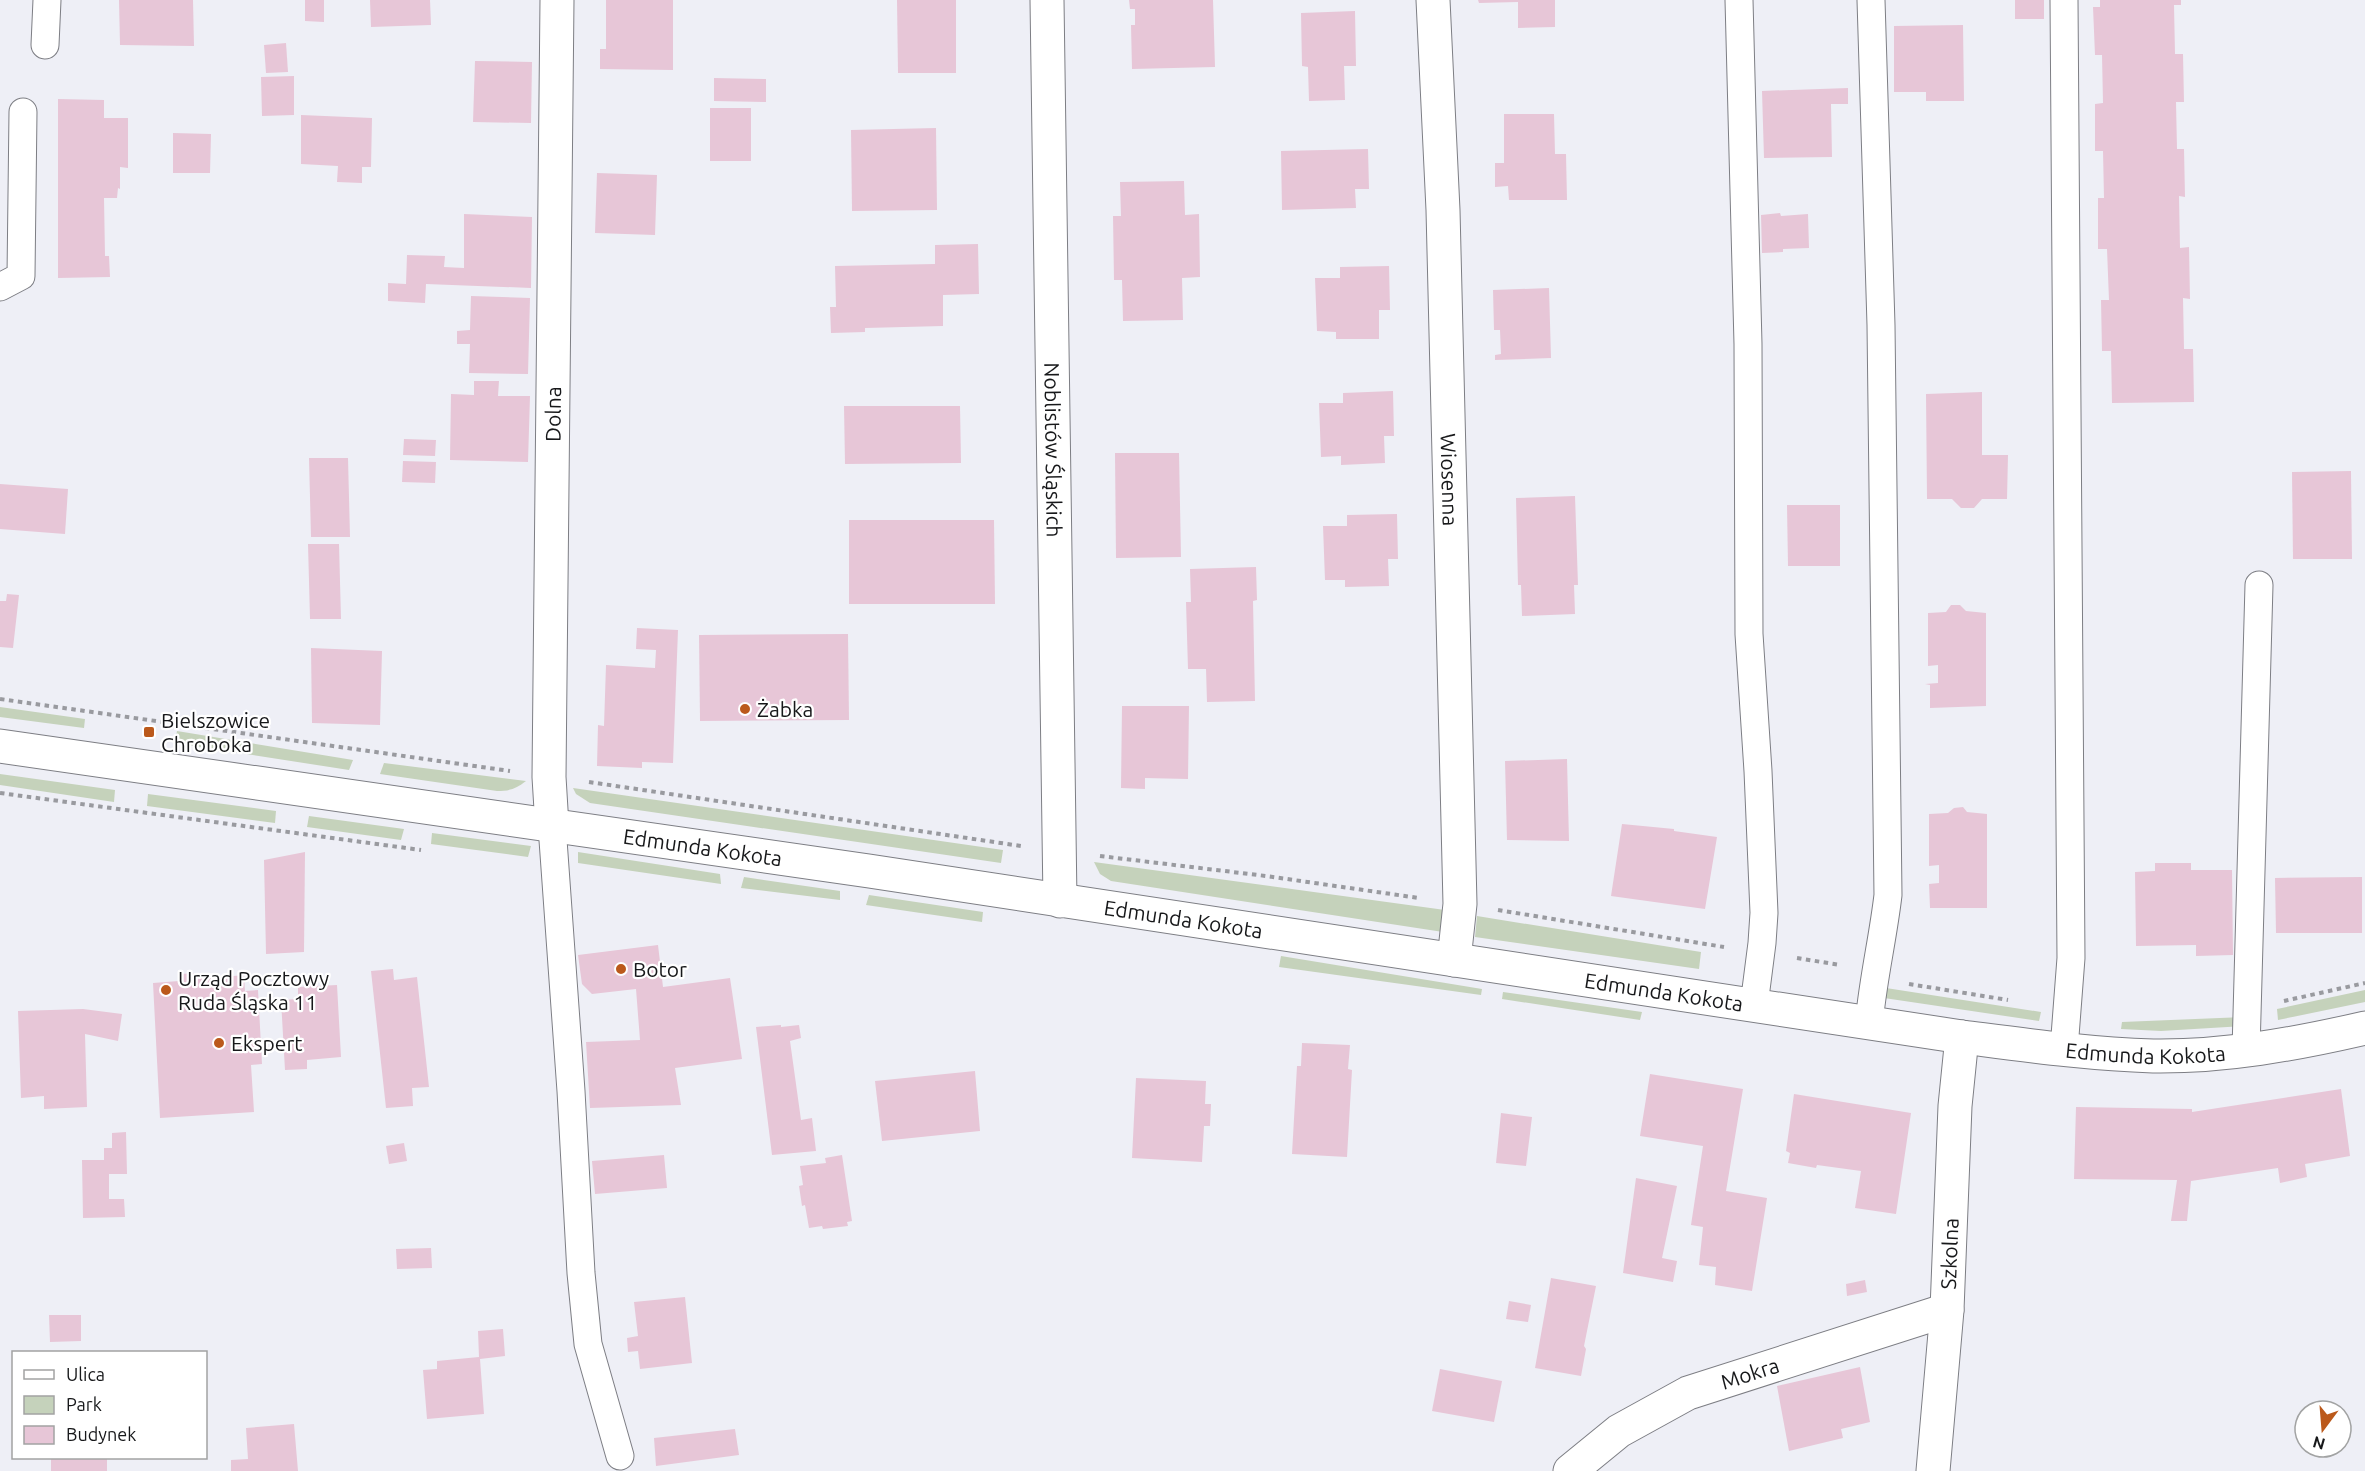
<svg xmlns="http://www.w3.org/2000/svg" width="2365" height="1471" font-family="Ubuntu,sans-serif">
<rect width="100%" height="100%" fill="#eeeff6"/>
<g fill="#c5d2bb">
<polygon points="0,707 85,719 84,728 0,717"/>
<polygon points="177,731 353,760 349,770 175,743"/>
<path d="M 384,763 L 526,781 C 516,789 509,791 497,791 L 380,774 Z"/>
<polygon points="0,774 115,790 114,802 0,785"/>
<polygon points="573,788 1003,850 1001,863 590,803 576,794"/>
<polygon points="148,794 276,811 275,823 147,806"/>
<polygon points="309,816 404,829 401,840 307,827"/>
<polygon points="432,833 531,846 528,857 431,844"/>
<polygon points="578,852 720,874 721,884 578,863"/>
<polygon points="1094,862 1445,910 1443,932 1111,881 1100,874"/>
<polygon points="744,877 840,891 840,900 741,888"/>
<polygon points="869,895 983,912 982,922 866,905"/>
<polygon points="1477,916 1701,952 1699,969 1475,937"/>
<polygon points="1281,956 1482,989 1481,995 1279,967"/>
<polygon points="1886,988 2041,1012 2039,1021 1884,998"/>
<polygon points="2365,990 2365,1002 2278,1020 2277,1009"/>
<polygon points="1503,992 1642,1012 1640,1020 1502,999"/>
<polygon points="2244,1017 2244,1026 2161,1031 2121,1029 2122,1022"/>
</g>
<g fill="#e7c6d7">
<polygon points="119,0 193,0 194,46 120,45"/>
<polygon points="305,0 324,0 324,22 305,21"/>
<polygon points="370,0 430,0 431,25 371,27"/>
<polygon points="606,0 673,0 673,70 600,69 600,49 606,49"/>
<polygon points="897,0 956,0 956,73 898,73"/>
<polygon points="1129,0 1213,0 1215,67 1132,69 1131,25 1135,25 1135,9 1130,9"/>
<polygon points="1478,0 1555,0 1555,27 1518,28 1518,2 1479,3"/>
<rect x="2015" y="0" width="29" height="19"/>
<polygon points="2100,0 2181,0 2181,5 2174,5 2175,54 2183,54 2184,102 2176,102 2177,149 2184,149 2185,197 2179,196 2180,248 2189,247 2190,299 2183,298 2184,349 2193,349 2194,402 2112,403 2111,351 2102,351 2101,300 2109,300 2107,249 2098,249 2098,198 2104,198 2103,151 2095,151 2095,104 2103,103 2102,55 2095,55 2093,7 2100,7"/>
<polygon points="1355,11 1356,66 1344,66 1345,100 1309,101 1308,67 1302,66 1301,13"/>
<polygon points="1963,25 1964,101 1926,101 1926,92 1894,92 1894,26"/>
<polygon points="286,43 288,72 266,73 264,45"/>
<polygon points="475,61 532,62 531,123 473,122"/>
<polygon points="294,76 294,115 262,116 261,77"/>
<polygon points="714,78 766,79 766,102 714,101"/>
<polygon points="1848,88 1848,104 1831,104 1832,157 1764,158 1762,91"/>
<polygon points="58,99 104,100 104,118 128,118 128,168 120,167 120,189 118,188 117,198 104,198 105,256 109,256 110,277 58,278"/>
<rect x="710" y="108" width="41" height="53"/>
<polygon points="1504,114 1554,114 1555,154 1566,154 1567,200 1509,200 1508,186 1495,187 1495,163 1504,163"/>
<polygon points="301,115 372,118 371,167 362,167 362,183 337,182 338,166 301,164"/>
<polygon points="936,128 937,210 852,211 851,130"/>
<polygon points="173,133 211,134 210,173 173,173"/>
<polygon points="1368,149 1369,189 1355,189 1356,208 1282,210 1281,151"/>
<polygon points="597,173 657,175 655,235 595,233"/>
<polygon points="1184,181 1185,215 1199,214 1200,277 1182,278 1183,320 1123,321 1122,280 1114,280 1113,216 1121,216 1120,182"/>
<polygon points="1780,213 1781,216 1808,214 1809,248 1783,249 1783,252 1762,253 1761,215"/>
<polygon points="464,214 532,217 531,288 426,284 425,303 388,301 388,283 406,284 407,255 445,256 444,267 464,268"/>
<polygon points="978,244 979,294 943,295 943,326 865,328 865,332 831,333 830,307 836,307 835,266 935,264 935,245"/>
<polygon points="1389,266 1390,310 1379,310 1379,339 1336,339 1336,332 1317,331 1315,278 1340,278 1340,267"/>
<polygon points="1549,288 1551,358 1495,360 1495,355 1501,354 1500,330 1494,330 1493,290"/>
<polygon points="471,296 530,298 528,374 469,373 470,344 457,344 457,331 470,330"/>
<polygon points="474,381 499,381 498,396 530,396 528,462 450,460 451,394 474,395"/>
<polygon points="1393,391 1394,436 1384,436 1385,463 1341,465 1341,456 1321,457 1319,403 1343,403 1343,393"/>
<polygon points="1982,392 1982,455 2008,455 2007,499 1982,499 1974,508 1961,508 1952,499 1927,499 1926,394"/>
<polygon points="844,406 960,406 961,463 845,464"/>
<polygon points="404,439 436,440 435,456 403,455"/>
<polygon points="1115,453 1179,453 1181,557 1116,558"/>
<polygon points="309,458 348,458 350,537 311,537"/>
<polygon points="403,461 436,462 435,483 402,482"/>
<polygon points="2351,471 2352,559 2293,559 2292,472"/>
<polygon points="0,484 68,489 65,534 0,529"/>
<polygon points="1575,496 1578,585 1574,585 1575,614 1522,616 1521,585 1518,585 1516,498"/>
<polygon points="1787,505 1840,505 1840,566 1788,566"/>
<polygon points="1397,514 1398,559 1388,559 1389,586 1345,587 1345,580 1325,580 1323,526 1347,526 1347,515"/>
<polygon points="849,520 994,520 995,604 849,604"/>
<polygon points="308,544 339,544 341,619 310,619"/>
<polygon points="1256,567 1257,600 1253,601 1255,701 1207,702 1206,669 1188,669 1186,602 1191,602 1190,569"/>
<polygon points="7,594 19,595 13,648 0,647 0,601 6,601"/>
<polygon points="1951,605 1960,605 1966,611 1986,613 1986,706 1930,708 1930,685 1925,684 1938,683 1938,665 1928,666 1928,613 1946,612"/>
<polygon points="637,628 678,630 673,763 642,762 642,768 597,766 598,725 604,726 606,665 655,668 656,650 636,649"/>
<polygon points="848,634 849,720 700,721 699,635"/>
<polygon points="311,648 382,651 380,725 312,723"/>
<polygon points="1122,706 1189,706 1188,779 1145,778 1145,789 1121,788"/>
<polygon points="1567,759 1569,841 1507,840 1505,761"/>
<polygon points="1963,807 1967,812 1987,814 1987,908 1930,908 1929,884 1939,883 1939,865 1929,866 1929,814 1948,813 1954,808"/>
<polygon points="1622,824 1674,829 1674,831 1717,837 1705,909 1611,896"/>
<polygon points="305,852 304,952 266,954 264,860"/>
<polygon points="2155,863 2191,863 2191,870 2232,870 2233,955 2196,956 2196,945 2136,946 2135,872 2155,871"/>
<polygon points="2362,877 2362,933 2276,933 2275,878"/>
<polygon points="658,945 663,987 730,978 742,1059 675,1068 681,1105 590,1108 586,1042 640,1040 636,989 592,994 582,984 578,955"/>
<polygon points="393,969 394,980 417,977 429,1087 412,1088 413,1106 386,1108 371,971"/>
<polygon points="202,973 202,979 244,975 245,991 258,990 262,1064 251,1065 254,1112 160,1118 153,983 179,981 178,974"/>
<polygon points="337,985 341,1057 307,1060 307,1069 285,1070 281,1000 298,999 298,987"/>
<polygon points="83,1009 122,1014 118,1041 85,1034 87,1107 44,1109 44,1096 21,1098 18,1011"/>
<polygon points="781,1025 781,1027 799,1025 801,1038 790,1041 801,1120 812,1118 816,1151 772,1155 756,1027"/>
<polygon points="1302,1043 1350,1045 1348,1069 1352,1070 1347,1157 1292,1154 1297,1066 1301,1066"/>
<polygon points="975,1071 980,1131 882,1141 875,1081"/>
<polygon points="1650,1074 1743,1089 1726,1191 1767,1198 1752,1291 1715,1285 1716,1267 1699,1265 1703,1227 1691,1225 1703,1146 1640,1136"/>
<polygon points="1136,1078 1206,1081 1205,1104 1211,1104 1210,1126 1204,1126 1202,1162 1132,1158"/>
<polygon points="2341,1089 2350,1156 2305,1164 2307,1177 2280,1183 2278,1168 2191,1181 2187,1221 2171,1221 2177,1180 2074,1179 2076,1107 2192,1109 2192,1112"/>
<polygon points="1794,1094 1911,1113 1896,1214 1855,1208 1861,1171 1817,1165 1816,1168 1788,1163 1790,1153 1786,1151"/>
<polygon points="1501,1113 1532,1117 1526,1166 1496,1163"/>
<polygon points="126,1132 127,1174 109,1174 109,1199 124,1199 125,1217 83,1218 82,1160 104,1160 104,1148 112,1148 112,1133"/>
<polygon points="404,1143 407,1161 389,1164 386,1146"/>
<polygon points="664,1155 667,1188 595,1194 592,1161"/>
<polygon points="842,1155 852,1221 847,1222 848,1226 823,1229 822,1226 809,1228 805,1205 802,1206 799,1186 803,1185 800,1166 826,1163 825,1158"/>
<polygon points="1636,1178 1677,1186 1662,1258 1677,1261 1673,1282 1623,1273"/>
<polygon points="431,1248 432,1268 397,1269 396,1249"/>
<polygon points="1551,1278 1596,1286 1584,1346 1586,1349 1581,1376 1535,1368"/>
<polygon points="1865,1280 1867,1292 1847,1296 1846,1284"/>
<polygon points="685,1297 692,1363 640,1369 638,1351 628,1352 627,1338 638,1336 634,1302"/>
<polygon points="1509,1301 1531,1305 1528,1322 1506,1319"/>
<polygon points="49,1315 81,1315 81,1341 50,1342"/>
<polygon points="503,1329 505,1356 480,1359 484,1414 427,1419 423,1370 437,1369 437,1361 479,1357 478,1331"/>
<polygon points="1860,1367 1870,1422 1841,1429 1843,1438 1789,1451 1777,1386"/>
<polygon points="1440,1369 1502,1381 1494,1422 1432,1411"/>
<polygon points="294,1424 298,1471 231,1471 231,1460 248,1459 246,1428"/>
<polygon points="735,1429 739,1455 656,1466 654,1438"/>
<rect x="51" y="1458" width="56" height="13"/>
</g>
<g fill="none" stroke-linecap="round" stroke-linejoin="round">
<defs>
<g id="service">
<polyline points="1739,0 1748,344 1749,634 1758,771 1764,913 1762,943 1754,1005"/>
<polyline points="45,45 47,0"/>
<polyline points="0,287 21,276 23,112"/>
<polyline points="552,826 571,1091 581,1273 588,1344 620,1456"/>
<path d="M 1869,1023 C 1873,979 1883,938 1888,895 L 1881,325 L 1871,0"/>
<polyline points="2064,1049 2071,958 2064,0"/>
<polyline points="2246,1050 2259,585"/>
</g>
<g id="minor">
<path id="s1" d="M 1047,0 L 1060,901"/>
<path id="s2" d="M 1433,0 L 1443,210 L 1460,904 L 1454,960"/>
<path id="s3" d="M 552,826 L 549,777 L 557,0"/>
<path id="s4" d="M 1570,1471 L 1619,1431 L 1688,1393 L 1947,1310"/>
<path id="s5" d="M 1933,1471 L 1947,1310 L 1955,1106 L 1962,1037"/>
</g>
<g id="tertiary">
<path id="s6" d="M 0,746 L 869,871 L 1962,1037 C 2025,1045 2089,1054 2153,1056 C 2224,1057 2296,1044 2365,1028"/>
</g>
</defs>
<use href="#service" stroke="#7d7e84" stroke-width="29"/>
<use href="#minor" stroke="#7d7e84" stroke-width="35"/>
<use href="#tertiary" stroke="#7d7e84" stroke-width="35"/>
<g stroke="#999a9f" stroke-width="4" stroke-dasharray="4.5 4.5" stroke-linecap="butt">
<polyline points="0,699 510,771"/>
<polyline points="589,782 1021,846"/>
<polyline points="0,793 421,850"/>
<polyline points="1100,856 1266,876 1419,898"/>
<polyline points="1498,910 1724,947"/>
<polyline points="1797,958 1840,965"/>
<polyline points="1909,984 2008,1000"/>
<polyline points="2284,1001 2365,983"/>
</g>
<use href="#service" stroke="#fff" stroke-width="27"/>
<use href="#minor" stroke="#fff" stroke-width="33"/>
<use href="#tertiary" stroke="#fff" stroke-width="33"/>
</g>
<g fill="#bb591b" stroke="#fff" stroke-width="2">
<circle cx="745" cy="709" r="6"/>
<rect x="143" y="726" width="12" height="12" rx="3"/>
<circle cx="621" cy="969" r="6"/>
<circle cx="166" cy="990" r="6"/>
<circle cx="219" cy="1043" r="6"/>
</g>
<g text-anchor="middle" dominant-baseline="central" stroke-width="4.5" stroke-linejoin="round" paint-order="stroke">
<g font-size="21" fill="#17181a" stroke="#fff">
<text stroke="none"><textPath href="#s3" startOffset="412">Dolna</textPath></text>
<text stroke="none"><textPath href="#s1" startOffset="450">Noblistów Śląskich</textPath></text>
<text stroke="none"><textPath href="#s2" startOffset="480">Wiosenna</textPath></text>
<text stroke="none"><textPath href="#s6" startOffset="710">Edmunda Kokota</textPath></text>
<text stroke="none"><textPath href="#s6" startOffset="1196">Edmunda Kokota</textPath></text>
<text stroke="none"><textPath href="#s6" startOffset="1682">Edmunda Kokota</textPath></text>
<text stroke="none"><textPath href="#s6" startOffset="2168">Edmunda Kokota</textPath></text>
<text stroke="none"><textPath href="#s5" startOffset="218">Szkolna</textPath></text>
<text stroke="none"><textPath href="#s4" startOffset="207">Mokra</textPath></text>
</g>
<g font-size="21" fill="#17181a" stroke="#fff" text-anchor="start">
<text x="757" y="709">Żabka</text>
<text x="161" y="720">Bielszowice<tspan x="161" dy="24">Chroboka</tspan></text>
<text x="633" y="969">Botor</text>
<text x="178" y="978">Urząd Pocztowy<tspan x="178" dy="24">Ruda Śląska 11</tspan></text>
<text x="231" y="1043">Ekspert</text>
</g>
</g>
<rect x="12" y="1351" width="195" height="108" fill="#ffffff" stroke="#a2a3a3" stroke-width="1.5"/>
<rect x="24" y="1370" width="30" height="9" fill="#ffffff" stroke="#a2a3a3" stroke-width="1.5"/>
<text x="66" y="1381" font-size="18" fill="#17181a">Ulica</text>
<rect x="24" y="1396" width="30" height="18" fill="#c5d2bb" stroke="#a2a3a3" stroke-width="1.5"/>
<text x="66" y="1411" font-size="18" fill="#17181a">Park</text>
<rect x="24" y="1426" width="30" height="18" fill="#e7c6d7" stroke="#a2a3a3" stroke-width="1.5"/>
<text x="66" y="1441" font-size="18" fill="#17181a">Budynek</text>
<g transform="translate(2323 1429) rotate(196)"><circle r="28" fill="#ffffff" stroke="#a2a3a3" stroke-width="1.5"/>
<path d="M0-4.5L10 22L0 15L-10 22Z" fill="#bb591b"/>
<text y="-9" font-size="16" font-weight="bold" text-anchor="middle" fill="#17181a">N</text>
</g>
</svg>
